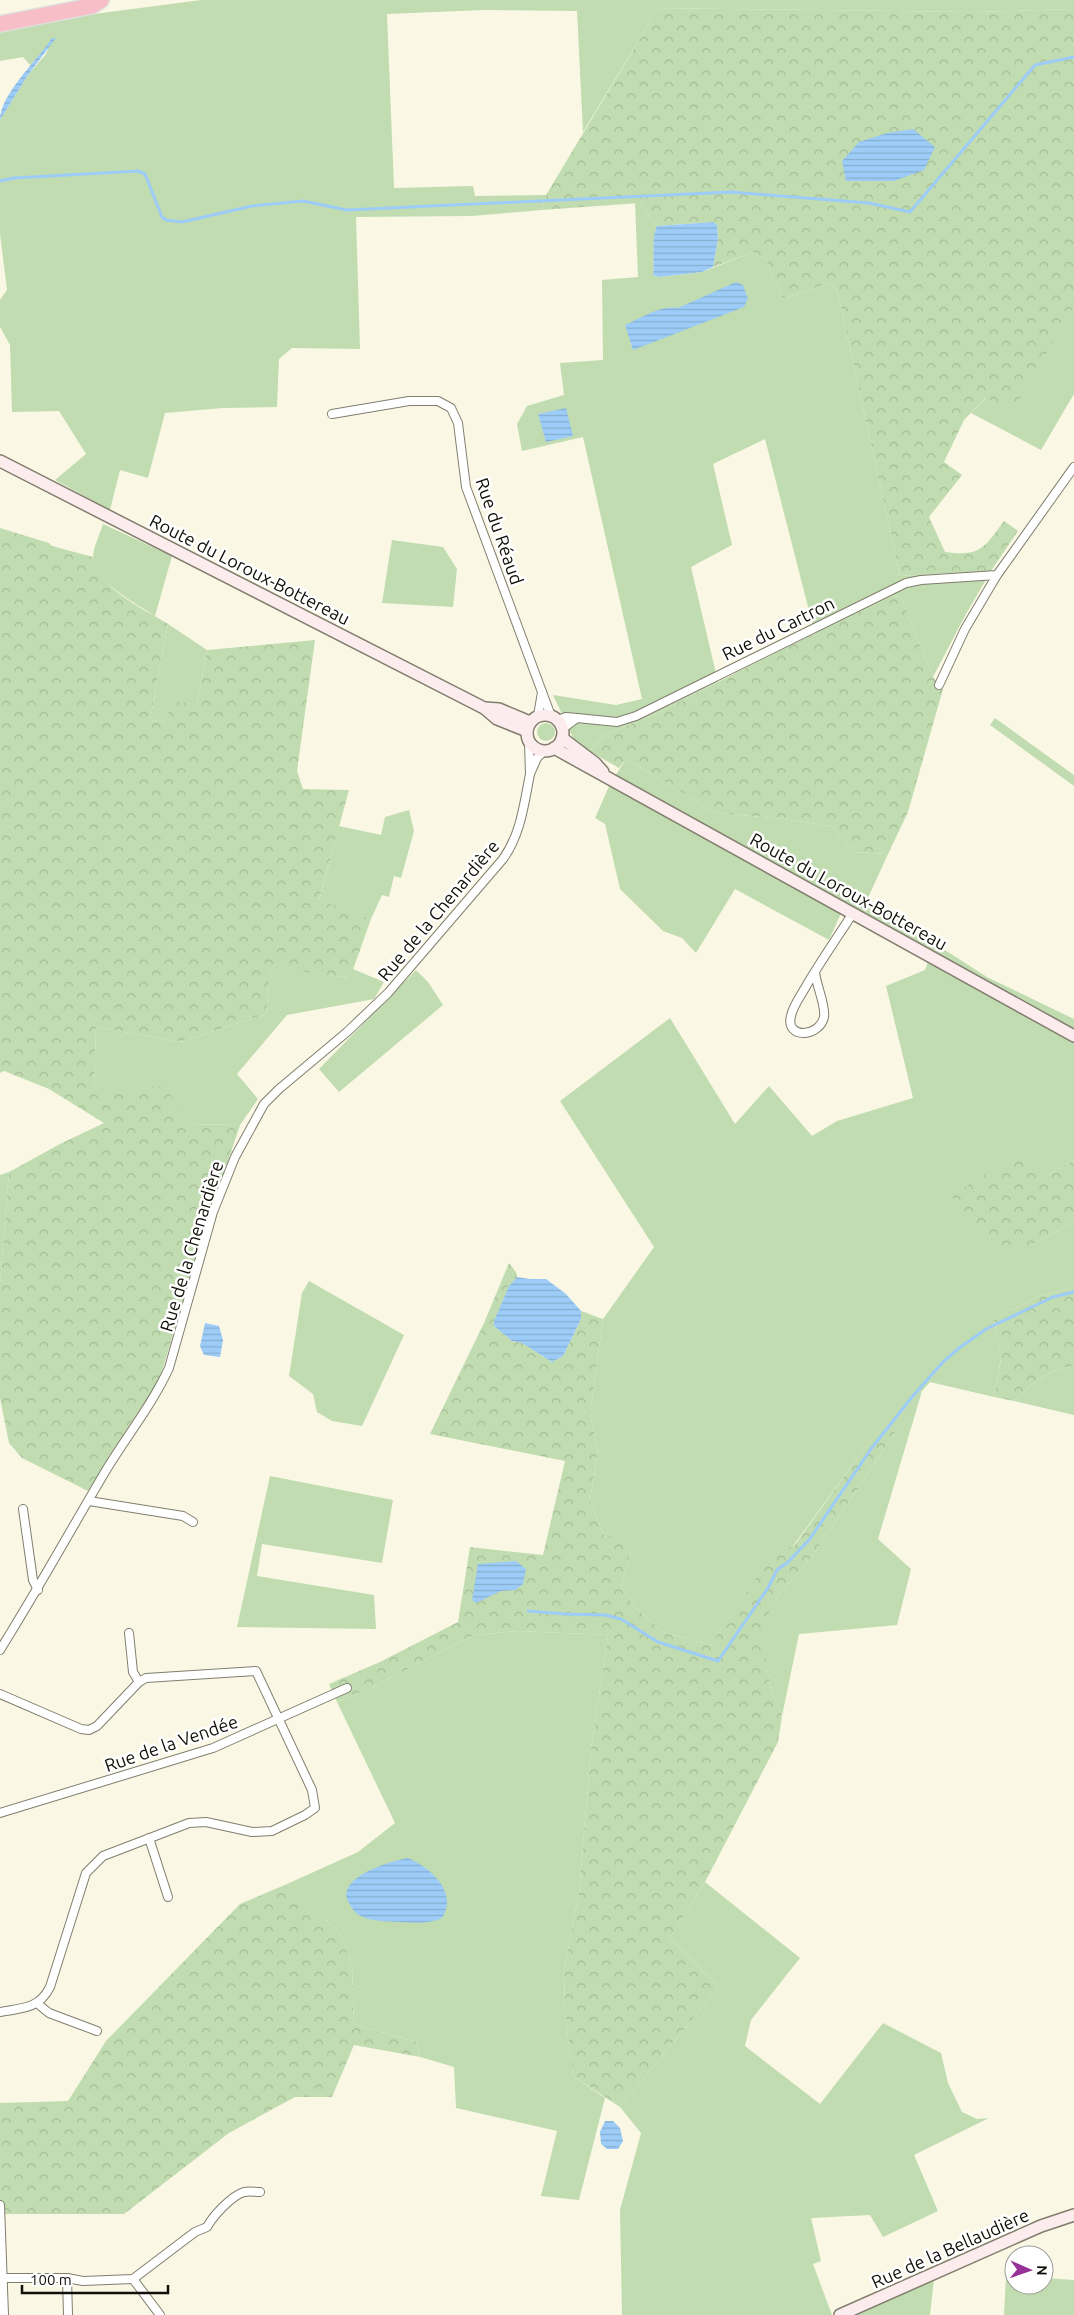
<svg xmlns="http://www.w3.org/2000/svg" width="1074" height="2315" font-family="Ubuntu,sans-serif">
<defs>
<pattern id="forest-crowns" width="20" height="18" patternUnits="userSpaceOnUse" patternTransform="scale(1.25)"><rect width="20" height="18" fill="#c1dcb0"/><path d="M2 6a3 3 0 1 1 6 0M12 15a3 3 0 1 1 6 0" fill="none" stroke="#a5bc96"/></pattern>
<pattern id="water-rules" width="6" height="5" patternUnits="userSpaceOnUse" patternTransform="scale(1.25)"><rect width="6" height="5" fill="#9cccf7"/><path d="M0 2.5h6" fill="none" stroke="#85aed2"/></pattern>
</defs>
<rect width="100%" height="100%" fill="#faf8e5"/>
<g fill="#c1dcb0">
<polygon points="201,0 1074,0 1074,9 973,12 653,8 650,22 583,132 577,11 484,10 387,14 394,188 473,186 475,196 546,195 542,210 472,216 356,217 360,349 292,348 279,359 277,407 223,408 165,413 148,478 120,470 110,510 55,480 86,454 59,411 12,412 10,345 0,327 0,300 7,290 0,234 0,120 28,75 46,54 52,39 43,53 30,65 23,57 0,61 0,31 56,19"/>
<path d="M 635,203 L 640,203 L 657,226 C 652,237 655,261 653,275 L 659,277 L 702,272 L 753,252 L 766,260 L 783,299 L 829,283 L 837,289 L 900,576 L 991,571 L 966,614 L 933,677 L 901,597 L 892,596 L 815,634 L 765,439 L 713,464 L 732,545 L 691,567 L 718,682 L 650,717 L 606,734 L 589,751 L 574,740 L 553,695 L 616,705 L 642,699 L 583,437 L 522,451 L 517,424 L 527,406 L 564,395 L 560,363 L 603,360 L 602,280 L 638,277 Z"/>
<polygon points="1074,307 1074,394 1041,450 971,413"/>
<path d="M 103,524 L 172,556 L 155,616 C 137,604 95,583 93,558 C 93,548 100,534 103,524 Z"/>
<polygon points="392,540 443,547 457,569 453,607 382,603"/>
<polygon points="168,624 207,650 197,705 166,722 150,720"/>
<polygon points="995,718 1074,775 1074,786 990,725"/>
<circle cx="546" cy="732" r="9"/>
<polygon points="626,759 716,813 783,819 831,826 854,852 888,854 867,900 987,977 1074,1019 1074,1160 1047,1176 1030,1246 1074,1222 1074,1287 1036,1297 994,1320 1001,1358 994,1397 930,1382 922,1391 878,1539 911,1569 897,1625 799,1634 782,1716 770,1686 760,1628 777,1597 814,1554 895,1433 885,1424 861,1453 793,1546 776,1550 710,1645 663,1632 635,1607 621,1587 631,1551 605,1538 590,1501 598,1450 590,1414 603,1319 654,1247 560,1101 670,1018 735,1124 769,1086 812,1136 837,1121 913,1098 886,986 925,970 928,962 842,911 829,940 735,889 696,953 682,938 663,931 620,889 605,824 595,818 610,784"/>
<polygon points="409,810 414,831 401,878 394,876 389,897 382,895 371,919 319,901 339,826 381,835 385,817"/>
<polygon points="271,967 349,978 353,969 384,982 374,999 287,1015 237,1074 258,1099 240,1125 184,1124 94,1092 96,1027 181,1042 266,1014"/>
<polygon points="416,970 428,982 443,1005 339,1092 319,1069"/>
<polygon points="9,1172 0,1284 0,1175"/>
<polygon points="309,1281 404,1335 362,1426 332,1421 317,1412 313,1394 289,1376 302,1293"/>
<path d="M 1074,1366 L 1074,1415 L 1014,1401 C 1031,1384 1049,1368 1074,1366 Z"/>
<polygon points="270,1476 393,1500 382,1563 262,1544 257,1576 374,1595 376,1629 237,1627"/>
<polygon points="519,1631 608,1635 591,1749 579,1893 564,1970 565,2014 573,2076 605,2098 579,2200 541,2196 557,2131 456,2108 454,2067 420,2057 416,2042 354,2024 352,1965 340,1933 287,1884 358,1852 395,1823 337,1702 373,1687 474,1635"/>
<polygon points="705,1882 800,1958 751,2020 745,2046 820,2104 883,2023 941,2053 948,2083 962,2112 977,2119 989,2118 914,2155 938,2211 883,2237 870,2215 811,2218 821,2261 813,2264 832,2315 622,2315 620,2210 641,2133 620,2107 719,1987 670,1938"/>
<polygon points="1006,2277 1014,2277 1014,2285 1044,2285 1044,2278 1074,2280 1074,2315 1004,2315"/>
<polygon points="934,2279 930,2315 851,2315"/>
</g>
<g fill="url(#forest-crowns)">
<path d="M 652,8 L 973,12 L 1074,9 L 1074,307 L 1014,409 L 985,398 L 964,420 L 944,462 L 962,475 L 929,517 L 945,552 C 980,557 984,548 1004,521 L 1018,531 L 991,571 L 900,576 L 837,289 L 829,283 L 783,299 L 766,260 L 753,252 L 713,267 L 718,239 L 717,225 L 713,222 L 657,226 L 640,203 L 542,210 L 546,195 L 650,22 Z"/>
<path d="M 0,528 L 49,543 L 52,546 L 93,557 C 100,590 141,607 168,624 L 150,720 L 166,722 L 172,701 L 197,705 L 207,650 L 315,640 L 297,771 L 303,789 L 349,790 L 319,900 L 371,919 L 350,978 L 271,968 L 266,1014 L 181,1042 L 96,1027 L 94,1092 L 167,1086 L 184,1124 L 240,1125 L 197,1254 L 160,1378 L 88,1491 L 22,1458 L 9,1443 L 0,1398 L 0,1284 L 9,1172 L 60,1144 L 104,1123 L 49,1089 L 4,1071 L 0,1073 Z"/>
<polygon points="892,596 901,597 933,677 943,689 908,812 888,854 854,852 831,826 783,819 716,813 626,759 619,768 589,751 606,734 650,717 771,655"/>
<polygon points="1016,1155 1047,1176 1074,1160 1074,1222 1030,1246 995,1246 951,1196"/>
<polygon points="509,1263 516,1272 517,1277 509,1286 494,1322 494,1326 512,1341 522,1343 552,1362 563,1356 581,1319 581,1311 603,1319 590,1414 598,1450 590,1501 605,1538 614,1534 631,1551 621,1587 635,1607 663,1632 710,1645 776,1549 794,1546 861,1453 885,1424 895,1433 814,1554 777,1597 761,1628 770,1686 782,1716 778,1742 705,1882 670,1938 719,1987 620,2107 573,2076 565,2014 564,1970 579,1893 591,1749 608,1635 519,1631 474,1635 373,1687 337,1702 329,1684 380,1662 458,1622 470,1547 543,1555 565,1461 430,1434 484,1323"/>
<path d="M 1074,1287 L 1074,1366 C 1049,1368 1031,1384 1014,1401 L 994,1397 L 1001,1359 L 994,1320 L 1036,1297 Z"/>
<polygon points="287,1884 340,1933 352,1965 354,2024 416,2042 420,2057 354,2045 332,2097 295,2097 229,2133 124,2214 0,2214 0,2103 68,2101 106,2041 240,1904"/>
</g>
<g fill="url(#water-rules)">
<path d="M 52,38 L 56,38 L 28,75 L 0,120 C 0,94 38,60 52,38 Z"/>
<polygon points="913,129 935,147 924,170 894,181 846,181 842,161 859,142 887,133"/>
<path d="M 713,222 L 717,225 L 718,239 L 713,267 L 702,272 L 659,277 L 653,275 C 655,261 651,238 657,226 Z"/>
<path d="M 736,282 L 743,285 L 748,299 L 744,307 L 633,350 L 625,325 C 641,318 661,305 678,308 Z"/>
<polygon points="566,408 573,436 546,442 538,414"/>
<polygon points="517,1277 530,1279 546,1279 566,1294 581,1311 581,1319 563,1356 552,1362 522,1343 512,1341 494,1326 494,1321 509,1286"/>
<polygon points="205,1323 219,1326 223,1340 220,1357 204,1355 200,1346"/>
<polygon points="516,1561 526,1569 523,1584 515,1590 501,1591 476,1603 472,1600 478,1564"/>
<path d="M 408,1858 C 430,1867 459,1893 442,1918 C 429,1924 415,1923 401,1922 C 388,1921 370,1922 359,1915 C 354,1912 352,1908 349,1903 C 334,1878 390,1861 408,1858 Z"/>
<polygon points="605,2121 613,2121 620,2128 623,2141 618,2149 607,2149 601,2144 600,2132"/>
</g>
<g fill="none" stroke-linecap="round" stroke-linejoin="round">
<g stroke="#9cccf7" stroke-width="3">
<polyline points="0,181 14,178 138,171 145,174 162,217 166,220 182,222 252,206 303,201 347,210 731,192 869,203 910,212 1035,65 1074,57"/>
<polyline points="528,1611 565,1614 605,1615 621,1619 658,1642 718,1661 768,1588 777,1570 788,1562 809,1540 871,1449 912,1397 943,1362 959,1348 986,1329 1053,1297 1074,1292"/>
</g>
<defs>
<g id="street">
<polyline points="332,414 409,401 438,401 451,408 458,423 466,487 542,692"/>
<polyline points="939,685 965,629 997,575"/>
<polyline points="538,716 542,692 551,716"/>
<polyline points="577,718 617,722 636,716 906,583 921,580 997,575 1074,467"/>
<polyline points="558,720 566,717 577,718 562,729"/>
<polyline points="529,743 530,774 537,758 544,751"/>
<path d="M 815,972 C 816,985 826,1005 824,1017 C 819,1038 785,1039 791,1016 C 793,1006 800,997 805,988 C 820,962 837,938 853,913"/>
<polyline points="89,1501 183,1516 193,1522"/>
<polyline points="23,1509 33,1580 38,1590"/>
<polyline points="129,1633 133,1672 139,1682"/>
<path d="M 0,1650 C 37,1591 70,1531 105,1472 C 126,1437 152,1405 169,1368 L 213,1212 L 235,1157 L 264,1104 L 279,1089 L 347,1032 L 388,993 L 503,859 C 521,834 524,804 530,774"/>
<path d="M 0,1694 L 81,1729 L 89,1730 L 97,1726 L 139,1682 L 146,1678 L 256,1671 L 312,1790 L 315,1808 L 305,1815 L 272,1831 L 252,1832 L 206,1822 L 189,1823 L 103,1856 L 86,1873 L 50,1987 C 39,2009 22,2008 0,2012"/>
<polyline points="0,1813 213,1748 347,1688"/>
<polyline points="149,1838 168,1897"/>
<polyline points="38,2004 49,2013 97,2031"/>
<polyline points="0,2205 4,2315"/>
<path d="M 0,2278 L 67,2278 L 83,2281 L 133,2279 L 195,2232 L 207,2227 C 213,2216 231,2196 244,2192 C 249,2191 255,2192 260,2192"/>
<polyline points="67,2278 68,2315"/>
<polyline points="133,2279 160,2315"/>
</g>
<g id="secondary">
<polyline points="0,461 484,708 497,719 527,731"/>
<polyline points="484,708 499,709 530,722"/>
<circle cx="545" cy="733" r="18"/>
<polyline points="562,738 595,763 603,772"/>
<polyline points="554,748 1074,1036"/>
<polyline points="840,2315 1041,2226 1074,2215"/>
</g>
<polyline id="highway" points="0,24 92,6 101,0"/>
</defs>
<use href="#street" stroke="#817e6e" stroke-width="10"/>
<use href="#secondary" stroke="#817e6e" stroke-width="14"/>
<use href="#highway" stroke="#dedddd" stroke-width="18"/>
<use href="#street" stroke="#fff" stroke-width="8"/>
<use href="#secondary" stroke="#fdecee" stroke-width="11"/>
<use href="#highway" stroke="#f8bec7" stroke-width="15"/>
</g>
<g text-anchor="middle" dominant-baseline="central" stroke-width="5" stroke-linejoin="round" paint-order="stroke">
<g font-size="18" fill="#100f09" stroke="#fff">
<text transform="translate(500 531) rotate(71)">Rue du Réaud</text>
<text transform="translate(250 569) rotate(27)">Route du Loroux-Bottereau</text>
<text transform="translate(778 628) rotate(-26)">Rue du Cartron</text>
<text transform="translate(849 891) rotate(29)">Route du Loroux-Bottereau</text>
<text transform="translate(438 910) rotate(-50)">Rue de la Chenardière</text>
<text transform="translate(191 1246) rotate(-73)">Rue de la Chenardière</text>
<text transform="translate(171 1743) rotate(-19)">Rue de la Vendée</text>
<text transform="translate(950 2248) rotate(-24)">Rue de la Bellaudière</text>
</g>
</g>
<g transform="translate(1029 2270) rotate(92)"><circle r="24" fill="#ffffff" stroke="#9f9f9d"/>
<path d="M0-4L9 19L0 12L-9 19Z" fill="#963197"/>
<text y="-8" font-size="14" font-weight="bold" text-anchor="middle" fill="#100f09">N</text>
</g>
<path d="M22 2285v8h146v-8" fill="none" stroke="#100f09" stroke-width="2.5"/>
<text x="30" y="2285" font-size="15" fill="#100f09" stroke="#ffffff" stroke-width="4" paint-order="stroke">100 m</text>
</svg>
